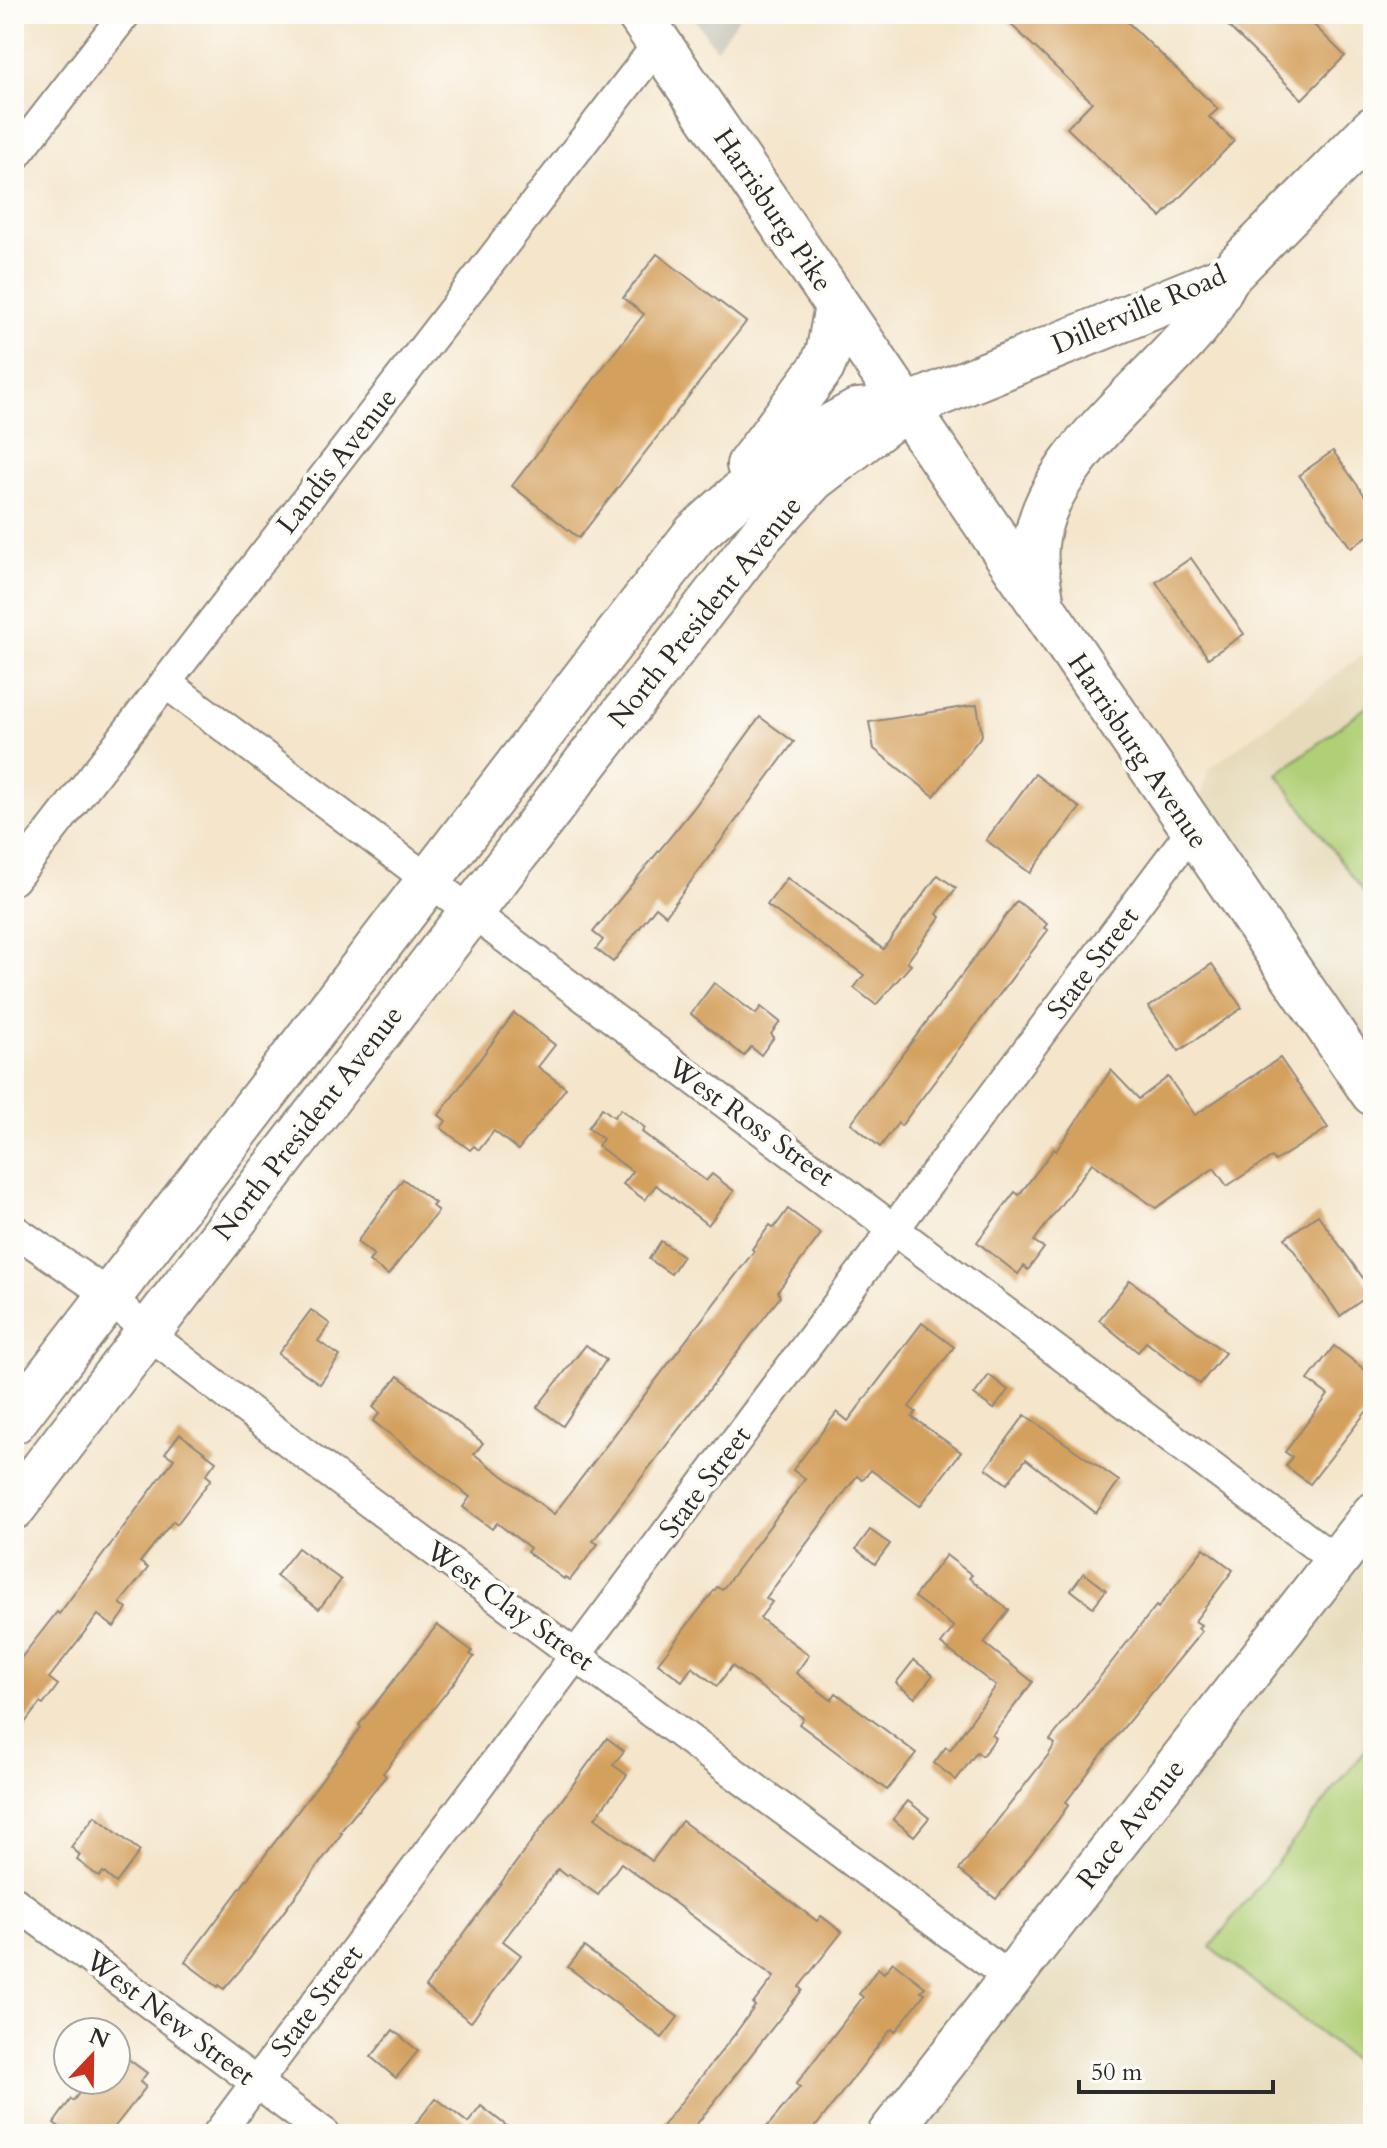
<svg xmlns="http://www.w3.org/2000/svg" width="1387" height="2148" font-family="Cardo,serif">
<rect width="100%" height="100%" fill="#fdfcf7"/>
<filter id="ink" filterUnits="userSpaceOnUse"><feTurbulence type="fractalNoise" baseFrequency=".0125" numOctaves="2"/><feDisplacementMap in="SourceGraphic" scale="16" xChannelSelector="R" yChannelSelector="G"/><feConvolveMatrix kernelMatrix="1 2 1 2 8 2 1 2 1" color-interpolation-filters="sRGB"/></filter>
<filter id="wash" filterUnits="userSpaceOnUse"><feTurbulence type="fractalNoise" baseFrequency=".006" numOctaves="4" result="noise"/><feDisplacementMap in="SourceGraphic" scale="32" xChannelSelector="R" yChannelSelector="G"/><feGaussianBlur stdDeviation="1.8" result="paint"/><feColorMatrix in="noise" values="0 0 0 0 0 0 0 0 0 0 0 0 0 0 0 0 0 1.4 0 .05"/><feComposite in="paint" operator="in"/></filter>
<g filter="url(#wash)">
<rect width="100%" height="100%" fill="#f4e5cb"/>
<g fill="#e6daba">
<polygon points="1373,647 1373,1093 1192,830 1209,769"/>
<polygon points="1373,1514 1373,2134 889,2134"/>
</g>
<polygon fill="#c8c4b8" points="691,14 741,14 716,49"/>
<g fill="#b0cf76" stroke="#6e7d50" stroke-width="2">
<polygon points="1373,702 1373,905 1277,774"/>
<polygon points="1373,1740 1373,2069 1370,2073 1210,1947"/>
</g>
<g id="blocks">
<g fill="#d4a05d">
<polygon points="1000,14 1119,14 1218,109 1209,117 1234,141 1161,217 1067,128 1092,102"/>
<polygon points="1216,14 1303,14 1345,56 1302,99"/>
<polygon points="657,254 746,322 579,538 512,486 644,314 623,298"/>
<polygon points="1333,451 1373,507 1373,532 1351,548 1299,475"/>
<polygon points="1191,558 1244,634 1208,658 1156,582"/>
<polygon points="977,705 982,735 934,796 874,749 869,722"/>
<polygon points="760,717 794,742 666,915 656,907 613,962 596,949 603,940 593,932 693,809"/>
<polygon points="1035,774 1080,808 1030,873 986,840"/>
<polygon points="938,875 956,888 937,914 940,917 907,962 911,965 876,1005 854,988 864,975 767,905 787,878 883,949"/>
<polygon points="1017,901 1047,924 1044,928 1048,930 901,1126 898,1123 880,1147 851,1123"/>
<polygon points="1212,964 1242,1008 1179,1051 1149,1007"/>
<polygon points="714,983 756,1014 761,1007 780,1022 771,1034 774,1037 761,1055 751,1047 744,1056 691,1014"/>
<polygon points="514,1013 555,1045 538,1067 566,1088 518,1150 494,1131 479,1150 474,1146 470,1150 441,1128 446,1121 439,1115"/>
<polygon points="1280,1058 1328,1128 1275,1161 1272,1157 1227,1186 1214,1168 1156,1208 1092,1163 1034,1241 1044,1248 1028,1270 1024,1266 1018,1274 977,1242 1015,1192 1019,1195 1054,1149 1056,1151 1111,1070 1139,1099 1168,1077 1195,1115"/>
<polygon points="602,1108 614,1117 621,1109 645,1128 642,1132 706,1181 712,1174 734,1191 708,1225 656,1185 645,1200 623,1184 633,1172 598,1146 603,1139 588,1128"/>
<polygon points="403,1179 435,1203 432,1206 438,1211 388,1275 369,1261 374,1255 357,1242"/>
<polygon points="788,1209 821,1234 778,1291 780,1297 593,1541 598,1544 570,1580 565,1577 564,1579 527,1552 530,1548 497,1523 492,1529 463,1507 470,1497 373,1421 380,1413 373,1407 398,1376 483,1443 474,1454 554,1514 754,1251 752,1249 770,1225 774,1228"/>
<polygon points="1318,1215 1373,1292 1340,1316 1285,1238"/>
<polygon points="661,1241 683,1256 671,1274 649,1259"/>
<polygon points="1130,1280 1225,1353 1200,1384 1146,1342 1138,1352 1099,1320"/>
<polygon points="311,1310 330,1324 318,1341 340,1356 320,1384 278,1354"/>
<polygon points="922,1323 954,1347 909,1407 916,1412 912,1417 961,1452 920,1506 871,1470 862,1480 857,1476 766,1598 772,1602 760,1618 809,1655 796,1673 831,1700 836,1693 916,1753 887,1790 799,1724 803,1718 732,1666 717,1686 692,1667 682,1681 658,1663 717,1587 722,1590 805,1479 793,1470 837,1412 848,1421"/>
<polygon points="586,1345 606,1360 563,1426 537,1407"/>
<polygon points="1334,1346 1373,1376 1373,1403 1310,1484 1286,1466 1292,1457 1285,1452 1328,1395 1308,1380"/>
<polygon points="989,1375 1008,1390 994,1409 974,1395"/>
<polygon points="1025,1415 1119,1481 1096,1513 1026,1459 1007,1484 986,1468"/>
<polygon points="180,1434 216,1461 206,1475 211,1479 177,1524 173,1521 140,1562 148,1568 120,1603 127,1609 114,1627 98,1615 49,1678 58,1685 43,1705 40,1703 14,1737 14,1667 57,1612 59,1614 174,1459 165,1453"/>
<polygon points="870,1530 890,1544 875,1564 856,1549"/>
<polygon points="298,1548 341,1580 319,1609 276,1576"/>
<polygon points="1204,1548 1233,1570 1195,1621 1201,1625 1198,1628 1202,1631 1102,1754 1066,1802 1069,1804 1058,1820 996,1899 959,1870 1049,1754 1055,1744 1050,1740 1156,1606 1158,1608"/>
<polygon points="946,1555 972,1575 969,1578 1009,1610 984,1643 1033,1682 992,1735 996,1738 982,1756 977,1752 956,1780 934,1763 946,1747 950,1750 996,1686 941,1644 954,1627 914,1597"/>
<polygon points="1084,1573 1106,1590 1093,1607 1071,1590"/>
<polygon points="437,1625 472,1651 470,1654 474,1657 383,1773 386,1776 340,1832 342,1833 242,1968 224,1989 219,1985 218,1987 185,1962 361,1727 359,1725"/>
<polygon points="914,1660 933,1675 915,1698 896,1683"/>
<polygon points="607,1738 624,1751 613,1765 627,1775 595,1818 652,1861 682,1821 817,1921 821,1916 842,1932 799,1987 802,1990 689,2134 656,2134 735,2034 755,2006 753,2004 774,1977 621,1863 598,1895 569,1874 567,1876 558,1869 503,1941 521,1955 471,2022 425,1987"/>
<polygon points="908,1801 929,1818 914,1836 893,1819"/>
<polygon points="95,1816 140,1851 116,1883 103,1872 99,1877 77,1860 80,1855 71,1847"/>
<polygon points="584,1947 678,2017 662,2038 568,1967"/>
<polygon points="893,1962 925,1987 921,1991 925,1993 895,2032 892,2029 888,2033 810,2134 761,2134 800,2087 796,2084 863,1997 859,1994 869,1981 878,1968 884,1973"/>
<polygon points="393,2030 418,2051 396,2078 371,2057"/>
<polygon points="116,2050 147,2073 140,2082 146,2087 109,2134 69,2134 54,2123 71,2099 73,2101 89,2080 116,2080"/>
<polygon points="436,2098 468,2123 481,2106 517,2134 408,2134"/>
</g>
</g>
</g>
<g filter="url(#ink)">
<use href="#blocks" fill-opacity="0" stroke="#90887b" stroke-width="2"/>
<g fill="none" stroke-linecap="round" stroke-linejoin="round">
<defs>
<g id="minor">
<polyline points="14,157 125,14"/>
<polyline points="166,683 1336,1561"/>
<polyline points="14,879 659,43"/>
<polyline points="14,1230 110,1296 147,1333 314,1461 1010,1978"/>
<polyline points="14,1902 325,2134"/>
<polyline points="218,2134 1192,830"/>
</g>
<polyline id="secondary" points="889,2134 1373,1514"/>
<g id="primary">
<polyline points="639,14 1373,1093"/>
<polyline points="749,465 822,367 829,350 837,306"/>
<path d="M 1042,604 C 1038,581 1033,560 1037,537 C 1050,459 1146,388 1195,329 C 1208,314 1217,295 1227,277"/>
<polyline points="14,1421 695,534 760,476 813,436 858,411 906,407 1227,277 1373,129"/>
<polyline points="14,1507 761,535 813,479 891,419"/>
</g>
</defs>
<use href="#minor" stroke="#90887b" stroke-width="34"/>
<use href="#secondary" stroke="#90887b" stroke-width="46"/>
<use href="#primary" stroke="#90887b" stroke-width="48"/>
<use href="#minor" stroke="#fff" stroke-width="30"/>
<use href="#secondary" stroke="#fff" stroke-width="42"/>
<use href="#primary" stroke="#fff" stroke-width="44"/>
</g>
</g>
<g text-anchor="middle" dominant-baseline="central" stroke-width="8" stroke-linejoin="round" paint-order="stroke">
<g font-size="28" fill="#2b2b2b" stroke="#fdfcf7">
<text transform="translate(773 210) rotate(56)">Harrisburg Pike</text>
<text transform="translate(1139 310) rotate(-23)">Dillerville Road</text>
<text transform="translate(337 461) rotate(-52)">Landis Avenue</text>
<text transform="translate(705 612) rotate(-51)">North President Avenue</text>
<text transform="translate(1138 751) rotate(56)">Harrisburg Avenue</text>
<text transform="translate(1093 963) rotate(-53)">State Street</text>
<text transform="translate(751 1122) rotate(36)">West Ross Street</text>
<text transform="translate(308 1123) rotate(-52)">North President Avenue</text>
<text transform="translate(705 1482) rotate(-53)">State Street</text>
<text transform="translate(510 1606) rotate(36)">West Clay Street</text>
<text transform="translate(1131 1824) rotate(-52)">Race Avenue</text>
<text transform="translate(317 2001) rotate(-53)">State Street</text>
<text transform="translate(170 2018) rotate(37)">West New Street</text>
</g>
</g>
<rect width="1387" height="2148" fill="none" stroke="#fdfcf7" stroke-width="48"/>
<g transform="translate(92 2056) rotate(22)"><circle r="38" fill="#fdfcf7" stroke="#a9a8a5" stroke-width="2"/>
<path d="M0-6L14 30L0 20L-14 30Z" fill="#c8321e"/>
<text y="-12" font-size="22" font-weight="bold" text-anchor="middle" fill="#2b2b2b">N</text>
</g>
<path d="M1079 2080v12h194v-12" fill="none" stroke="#2b2b2b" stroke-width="4"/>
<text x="1091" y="2080" font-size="24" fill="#2b2b2b" stroke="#fdfcf7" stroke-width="6" paint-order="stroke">50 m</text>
</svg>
